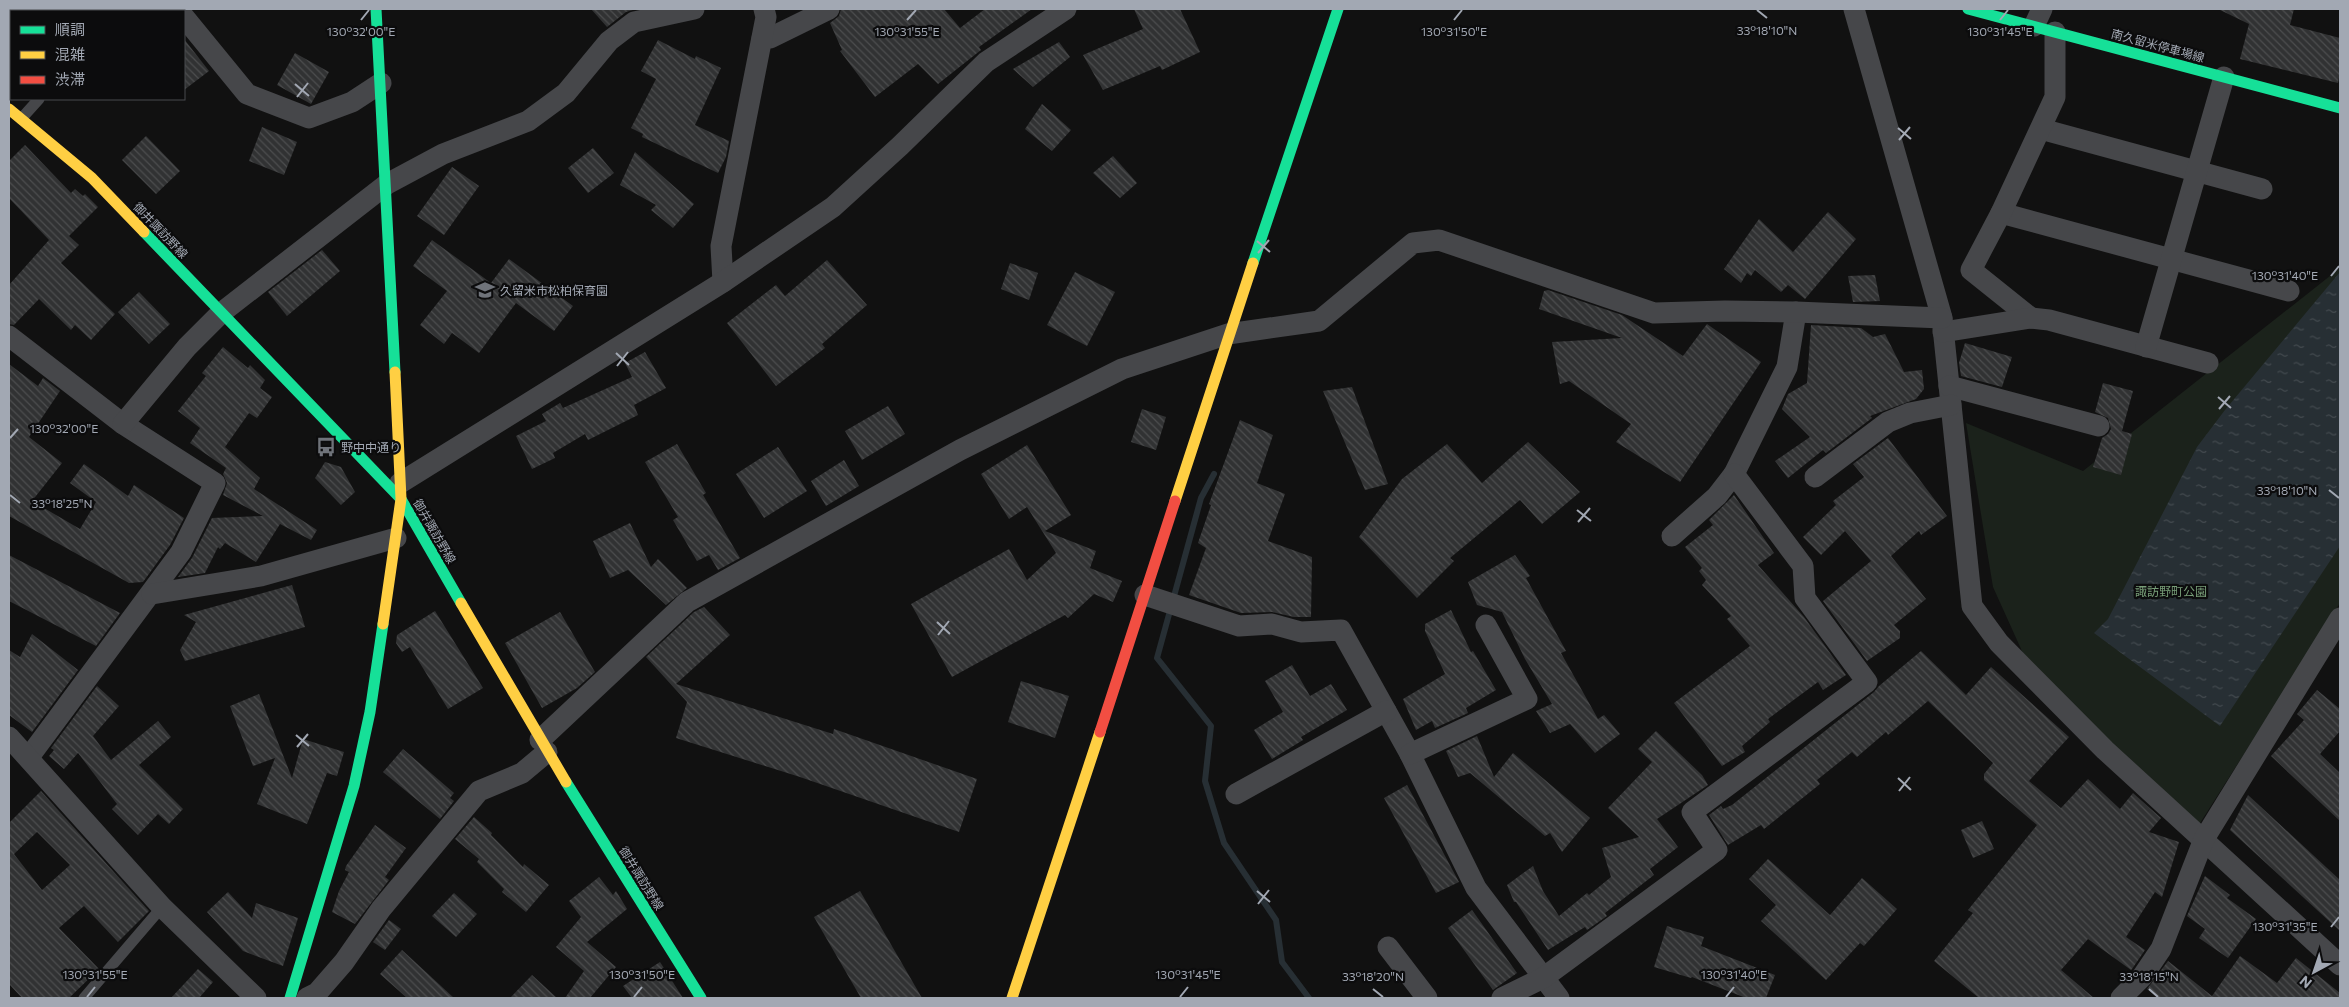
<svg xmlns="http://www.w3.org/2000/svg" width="2349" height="1007" font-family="Commissioner,'Noto Sans JP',sans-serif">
<defs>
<pattern id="water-ripples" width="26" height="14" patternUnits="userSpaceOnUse" patternTransform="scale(1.25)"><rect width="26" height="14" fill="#272f34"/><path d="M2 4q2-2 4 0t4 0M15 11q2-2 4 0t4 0" fill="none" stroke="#434a4f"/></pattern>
<pattern id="building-back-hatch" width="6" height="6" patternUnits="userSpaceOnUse" patternTransform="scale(1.25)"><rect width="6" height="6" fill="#313233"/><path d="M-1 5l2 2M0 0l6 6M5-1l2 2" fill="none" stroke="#4c4d4e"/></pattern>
</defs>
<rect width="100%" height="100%" fill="#111"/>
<polygon fill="#1b221b" points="2340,268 2340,603 2195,831 2026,660 1993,587 1966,423 2083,471"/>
<polygon fill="url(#water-ripples)" points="2340,272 2340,546 2220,726 2094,633 2108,619 2197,447 2225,410"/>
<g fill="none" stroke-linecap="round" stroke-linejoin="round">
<polyline stroke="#272f34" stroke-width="6" points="1214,474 1201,498 1157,658 1211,726 1205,781 1224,843 1276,920 1282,962 1309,998"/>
</g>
<g fill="url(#building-back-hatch)" fill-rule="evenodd">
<polygon points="591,9 636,9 626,12 607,27"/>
<polygon points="841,9 944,9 960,28 985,9 1032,9 979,47 981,50 938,84 918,64 875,97 840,51 842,50 830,23 839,16"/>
<polygon points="1134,9 1180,9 1200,52 1162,70 1160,66 1103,90 1083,55 1143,29"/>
<polygon points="2218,9 2294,9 2290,25 2340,38 2340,72 2338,83 2240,59 2249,24"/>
<polygon points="184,39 209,71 184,90"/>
<polygon points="658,40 695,59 696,56 721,68 695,125 729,141 726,157 718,173 642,137 643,134 631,128 656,79 641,71"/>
<polygon points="1059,42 1070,57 1033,87 1013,69"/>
<polygon points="295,53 329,72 311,104 277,85"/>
<polygon points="1042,104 1071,130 1052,151 1025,129"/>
<polygon points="262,127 297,142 284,175 249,161"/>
<polygon points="146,136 180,171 156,194 122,160"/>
<polygon points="25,145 71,193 75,189 83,196 85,194 98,207 69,236 79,245 61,263 115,314 91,340 75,325 71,330 39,299 14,325 9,324 9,285 49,240 9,198 9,161"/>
<polygon points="593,148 614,173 588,193 568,168"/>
<polygon points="635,152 694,204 673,228 651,210 656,205 620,185"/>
<polygon points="1113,156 1137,183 1120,198 1093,173"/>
<polygon points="452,167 479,186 444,235 417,216"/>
<polygon points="1828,212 1856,239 1805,299 1788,285 1781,292 1755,270 1751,276 1747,273 1741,283 1724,269 1759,219 1793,252"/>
<polygon points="432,240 491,283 509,259 573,306 554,331 516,303 479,353 452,333 444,344 420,325 447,291 413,266"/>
<polygon points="322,250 340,271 287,316 268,292"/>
<polygon points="827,260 867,305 822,344 825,348 776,386 727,323 776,285 785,296"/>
<polygon points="1010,263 1038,273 1029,300 1001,289"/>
<polygon points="1075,272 1115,292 1087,346 1047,325"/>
<polygon points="1875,275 1880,301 1853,302 1848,276"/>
<polygon points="1548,290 1622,315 1683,356 1707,324 1761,362 1680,482 1616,442 1631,424 1569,381 1560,384 1552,342 1622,338 1539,309 1544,291"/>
<polygon points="139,292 170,324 149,344 118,312"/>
<polygon points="1811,325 1861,328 1873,337 1885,334 1904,372 1922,370 1924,389 1916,399 1870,416 1872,418 1826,453 1823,450 1788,478 1775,461 1810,437 1782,409 1788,394 1807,383"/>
<polygon points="1965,343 2012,357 2002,387 1961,376 1959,363"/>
<polygon points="223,347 248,368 250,365 265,380 260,388 272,397 257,418 249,413 225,447 260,478 254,489 317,530 311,540 280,524 256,562 225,543 220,549 218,547 205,573 178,577 192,558 212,518 263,516 223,495 227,483 223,474 226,468 190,443 200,428 178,411 206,376 202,373"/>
<polygon points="645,352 666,388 634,405 638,415 588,440 585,434 553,453 555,458 532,469 516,436 546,421 542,414 560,403 563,408 632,377 625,363"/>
<polygon points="9,364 38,386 43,378 60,391 29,437 62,463 32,501 80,529 96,502 70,483 84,464 128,496 134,485 184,518 170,545 143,582 129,583 9,516"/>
<polygon points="2103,383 2133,391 2122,431 2132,434 2121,475 2093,467 2102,438 2108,434 2111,429 2108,418 2095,412"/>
<polygon points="1352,387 1388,484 1365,490 1323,391"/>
<polygon points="888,406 905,434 862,460 845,431"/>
<polygon points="1142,409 1166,417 1156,450 1131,442"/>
<polygon points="1240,420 1273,435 1257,483 1285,494 1268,541 1312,557 1311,617 1294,617 1272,612 1241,613 1189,595 1206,548 1198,543 1211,505 1209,504"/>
<polygon points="1888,438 1947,516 1921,535 1919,531 1891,556 1926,599 1894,625 1900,631 1900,638 1867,661 1823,601 1871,561 1845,531 1821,555 1803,537 1836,505 1833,501 1864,477 1853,464"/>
<polygon points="1528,442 1580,492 1542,524 1520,500 1450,558 1454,561 1417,598 1359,537 1402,479 1447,444 1482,483"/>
<polygon points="677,444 706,493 703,495 740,558 718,570 709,555 697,561 673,520 678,517 645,462"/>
<polygon points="1027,445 1071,515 1045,531 1096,551 1090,568 1122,581 1113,602 1094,594 1068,618 1065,615 952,677 911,604 1009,549 1027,580 1056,553 1027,507 1009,519 981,474"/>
<polygon points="778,447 807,491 764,518 736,474"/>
<polygon points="844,460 859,486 826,506 811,481"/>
<polygon points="325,462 341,467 355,492 341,505 315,478"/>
<polygon points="1734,495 1774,553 1758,565 1804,617 1846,675 1823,690 1818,682 1768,719 1770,722 1742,746 1745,752 1722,766 1674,703 1750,646 1727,619 1731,616 1702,585 1706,580 1699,571 1702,568 1685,547 1713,525 1709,520"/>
<polygon points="630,523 651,567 658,559 687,588 666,605 628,570 610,578 593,541"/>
<polygon points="9,555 120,613 96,646 9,601"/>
<polygon points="1515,555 1530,576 1526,578 1566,651 1561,653 1598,719 1604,715 1620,734 1595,753 1570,724 1550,733 1536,711 1552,704 1525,659 1502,612 1477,605 1468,582"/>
<polygon points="292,585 305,627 185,661 180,650 196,622 184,615"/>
<polygon points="704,607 730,635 676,684 833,734 834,729 977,779 959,832 800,777 676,738 687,702 646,657 694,612"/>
<polygon points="1451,610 1471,652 1473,651 1496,690 1466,708 1468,713 1435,728 1432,721 1416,730 1403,699 1445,674 1425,631 1425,624"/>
<polygon points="435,611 483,688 448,709 410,647 402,652 396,643 397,635"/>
<polygon points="560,612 595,672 577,688 542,708 505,643"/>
<polygon points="32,634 78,670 32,732 9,715 9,650 20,657"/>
<polygon points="1921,651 1966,695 1991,667 2069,737 2029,781 2061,808 2088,779 2120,809 2133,793 2161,818 2149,832 2179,842 2162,897 2155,892 2126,937 2145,950 2132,969 2131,970 2088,939 2061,970 2094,998 1979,998 1934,961 1973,913 1968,910 2037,825 1984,780 1984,774 1993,763 1928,701 1888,735 1886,732 1857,757 1852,752 1817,780 1820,784 1764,829 1761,825 1728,845 1709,815 1721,806 1723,809 1732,805 1874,692 1879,686"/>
<polygon points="1292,665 1310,696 1331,684 1347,710 1301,737 1303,740 1272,759 1254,730 1283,712 1265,681"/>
<polygon points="1021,681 1069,696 1055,738 1008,722"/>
<polygon points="97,686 119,706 93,736 111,760 158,721 171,737 139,765 183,809 169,824 158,814 138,835 112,809 117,804 78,753 64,769 49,756 54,750 51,748"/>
<polygon points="2317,690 2340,709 2340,731 2320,754 2340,773 2340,821 2271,756 2304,720 2297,714"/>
<polygon points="259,694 292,778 303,739 344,752 337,776 327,773 307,824 257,804 275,758 253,766 230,706"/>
<polygon points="1656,731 1702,775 1708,785 1657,819 1678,847 1650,869 1654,875 1605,913 1607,916 1587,930 1585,927 1548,950 1516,902 1514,902 1507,885 1533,866 1543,891 1559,916 1587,893 1589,895 1611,877 1602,848 1639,837 1608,808 1652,762 1638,749"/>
<polygon points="1477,736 1494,777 1513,753 1590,818 1562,852 1550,833 1545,836 1470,773 1458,777 1446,751"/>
<polygon points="403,749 454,793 450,798 454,801 440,819 383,772"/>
<polygon points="1407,785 1459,882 1436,893 1384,798"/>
<path d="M 41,791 L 149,911 L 118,942 L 84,906 L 59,928 L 99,969 L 69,998 L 22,998 L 9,984 L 9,823 ZM 37,832 L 70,865 L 42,890 L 14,854 Z"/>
<polygon points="2248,795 2340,880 2340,931 2230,830"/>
<polygon points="474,817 492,833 491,835 523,867 524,864 549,885 526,912 502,892 504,889 477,862 479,859 455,839"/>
<polygon points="1982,821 1994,849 1973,858 1961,830"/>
<polygon points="375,825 406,848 385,877 389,880 355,924 332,912 339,891 349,872 345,870 346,866"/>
<polygon points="1768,859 1830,915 1862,878 1897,909 1864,946 1860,943 1826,980 1761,921 1776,905 1749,879"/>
<polygon points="2205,876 2230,895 2227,898 2256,919 2228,958 2199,938 2205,929 2187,916"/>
<polygon points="599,877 613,895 616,891 627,909 587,942 616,967 590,998 565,998 584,971 556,947 581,917 569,901"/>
<polygon points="860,891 922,998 861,998 814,917"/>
<polygon points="228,892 252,918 256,903 298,918 283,966 243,951 207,912"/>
<polygon points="454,893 477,914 456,937 432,916"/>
<polygon points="1472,910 1517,973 1493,990 1448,928"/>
<polygon points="389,920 401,929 385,950 373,942"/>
<polygon points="1667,926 1704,937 1701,946 1775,975 1766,998 1746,998 1692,977 1691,978 1654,967"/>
<polygon points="402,950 454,998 407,998 380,974"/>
<polygon points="2240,956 2277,983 2296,958 2340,993 2340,998 2158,998 2147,989 2168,961 2212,996"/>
<polygon points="660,962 683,998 632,998 623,986"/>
<polygon points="198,969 213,982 199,998 171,998"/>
<polygon points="532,975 557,998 510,998"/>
</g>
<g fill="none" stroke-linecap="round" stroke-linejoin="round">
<g stroke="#46474a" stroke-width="11">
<polyline points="128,11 130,9"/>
<polyline points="21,119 39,99"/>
<polyline points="84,998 162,907"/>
</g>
<g stroke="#46474a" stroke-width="21">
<polyline points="1854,9 1942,318 1972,606 1999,643 2105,750 2340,965"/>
<polyline points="184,17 247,94 309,118 352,102 381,83"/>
<polyline points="2034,26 2042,9"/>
<polyline points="762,38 770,38 829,9"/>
<polyline points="2041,129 2262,189"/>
<polyline points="2001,213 2289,291"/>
<polyline points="723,282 721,246 766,17 764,9"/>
<polyline points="2031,318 1971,270 2001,213 2055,97 2055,32"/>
<polyline points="1943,332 2031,318 2049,320 2208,363"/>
<polyline points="9,336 123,424 215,483 181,552 29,757"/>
<polyline points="2146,347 2224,77"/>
<polyline points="1949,386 2099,426"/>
<polyline points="123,424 187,347 221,313 387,184 443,154 528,121 566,93 609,41 634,22 694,9"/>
<polyline points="1815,477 1888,422 1910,413 1951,405"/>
<polyline points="400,483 723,282 833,207 900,146 986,62 1066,9"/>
<polyline points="1672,536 1717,496 1734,474 1787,367 1796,312"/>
<polyline points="152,594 261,576 396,538"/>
<polyline points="1145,595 1239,626 1272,624 1301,632 1341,630 1410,754 1476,888 1559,998"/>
<polyline points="9,737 162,907 256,998"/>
<polyline points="540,740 687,602 960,450 1122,369 1228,334 1319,321 1413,243 1439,240 1654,313 1725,311 1796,312 1942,318"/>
<polyline points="1410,754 1527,699 1486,625"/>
<polyline points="1236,794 1386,711"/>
<polyline points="1388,947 1427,998"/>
<polyline points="307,998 317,993 344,962 381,909 479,791 522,773 547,752"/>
<polyline points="1502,998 1543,978 1717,850 1692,812 1867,682 1805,598 1803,566 1734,474"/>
<polyline points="2121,998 2142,977 2161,949 2204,839 2340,618"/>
</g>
<g stroke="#16e098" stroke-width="11">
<polyline points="376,9 395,372"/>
<polyline points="1968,9 2340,108"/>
<polyline points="144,232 401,499 461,603"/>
<polyline points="1253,263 1338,9"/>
<polyline points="566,782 701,998"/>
<polyline points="290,998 354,786 370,712 383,624"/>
</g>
<g stroke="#ffcf43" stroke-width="11">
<polyline points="9,109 92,178 144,232"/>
<polyline points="1175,501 1253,263"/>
<polyline points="461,603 566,782"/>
<polyline points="383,624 401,499 395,372"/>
<polyline points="1012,998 1100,732"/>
</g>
<polyline stroke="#f24e42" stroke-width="11" points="1100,732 1175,501"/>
</g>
<path fill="none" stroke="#a2a8b3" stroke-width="2" d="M 1757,10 L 1767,18M 361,20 L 369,10M 907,20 L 916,10M 1454,20 L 1462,10M 2000,20 L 2008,10M 295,84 L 309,96M 297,97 L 308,83M 1898,128 L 1911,139M 1899,140 L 1910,127M 1257,241 L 1270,252M 1258,253 L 1269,240M 2331,276 L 2339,266M 616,353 L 629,365M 617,366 L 628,352M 2218,397 L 2231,408M 2219,409 L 2230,396M 10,438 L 18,429M 2329,490 L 2339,498M 10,495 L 20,503M 1577,510 L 1591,521M 1578,522 L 1590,508M 937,622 L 950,634M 938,635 L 949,621M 296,735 L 309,746M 297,747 L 308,734M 1898,778 L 1911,790M 1899,791 L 1910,777M 1257,891 L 1270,902M 1258,904 L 1269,890M 2331,927 L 2339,917M 1373,989 L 1383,997M 2149,989 L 2158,997M 87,997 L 95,987M 634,997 L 642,987M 1180,997 L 1188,987M 1726,997 L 1734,987"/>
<defs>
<symbol id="school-bare" viewBox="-9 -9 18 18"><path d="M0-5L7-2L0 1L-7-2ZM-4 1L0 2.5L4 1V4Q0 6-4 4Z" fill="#6f737a" stroke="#0c0c0d" stroke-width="2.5" paint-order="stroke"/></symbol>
<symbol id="bus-bare" viewBox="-9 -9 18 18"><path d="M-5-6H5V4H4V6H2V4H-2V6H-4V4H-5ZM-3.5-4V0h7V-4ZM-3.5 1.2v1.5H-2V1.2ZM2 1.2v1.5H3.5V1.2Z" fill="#6f737a" stroke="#0c0c0d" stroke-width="2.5" paint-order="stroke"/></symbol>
</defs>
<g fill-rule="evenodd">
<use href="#school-bare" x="471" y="276" width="28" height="28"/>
<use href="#bus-bare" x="312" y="433" width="28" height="28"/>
</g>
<g text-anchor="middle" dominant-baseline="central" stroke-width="4.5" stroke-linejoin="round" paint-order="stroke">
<g font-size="12" fill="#a2a8b3" stroke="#0c0c0d">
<text transform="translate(2158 45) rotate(15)">南久留米停車場線</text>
<text transform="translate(161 230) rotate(46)">御井諏訪野線</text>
<text transform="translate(435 531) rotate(60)">御井諏訪野線</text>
<text transform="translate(642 878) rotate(58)">御井諏訪野線</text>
</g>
<g font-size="12" fill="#a2a8b3" stroke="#0c0c0d" text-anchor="start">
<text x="500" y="290">久留米市松柏保育園</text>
<text x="341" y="447">野中中通り</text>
</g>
<g font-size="12" fill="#789e78" stroke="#0c0c0d">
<text x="2171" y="591">諏訪野町公園</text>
</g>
</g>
<g font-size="12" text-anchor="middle" fill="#a2a8b3" stroke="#0c0c0d" stroke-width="4.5" stroke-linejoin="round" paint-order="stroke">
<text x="1767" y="35">33°18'10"N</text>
<text x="361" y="36">130°32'00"E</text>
<text x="907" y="36">130°31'55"E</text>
<text x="1454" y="36">130°31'50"E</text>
<text x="2000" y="36">130°31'45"E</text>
<text x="2285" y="280">130°31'40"E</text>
<text x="64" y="433">130°32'00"E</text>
<text x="2287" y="495">33°18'10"N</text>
<text x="62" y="508">33°18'25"N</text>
<text x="2285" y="931">130°31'35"E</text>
<text x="95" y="979">130°31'55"E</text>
<text x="642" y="979">130°31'50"E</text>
<text x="1188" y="979">130°31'45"E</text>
<text x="1734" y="979">130°31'40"E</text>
<text x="1373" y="981">33°18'20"N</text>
<text x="2149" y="981">33°18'15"N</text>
</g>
<rect width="2349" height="1007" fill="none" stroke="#a2a8b3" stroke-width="20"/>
<rect x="10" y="10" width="175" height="90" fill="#0c0c0d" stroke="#484a4f"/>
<rect x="20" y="26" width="25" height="8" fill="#16e098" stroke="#484a4f"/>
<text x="55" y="35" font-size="15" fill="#a2a8b3">順調</text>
<rect x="20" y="51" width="25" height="8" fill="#ffcf43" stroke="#484a4f"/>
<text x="55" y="60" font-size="15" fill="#a2a8b3">混雑</text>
<rect x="20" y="76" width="25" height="8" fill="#f24e42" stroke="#484a4f"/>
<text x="55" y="85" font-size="15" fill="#a2a8b3">渋滞</text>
<g transform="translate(2314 972) rotate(220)" stroke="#0c0c0d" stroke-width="4" paint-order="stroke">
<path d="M0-4L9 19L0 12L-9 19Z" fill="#a2a8b3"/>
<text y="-8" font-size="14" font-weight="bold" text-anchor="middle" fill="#a2a8b3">N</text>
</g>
</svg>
